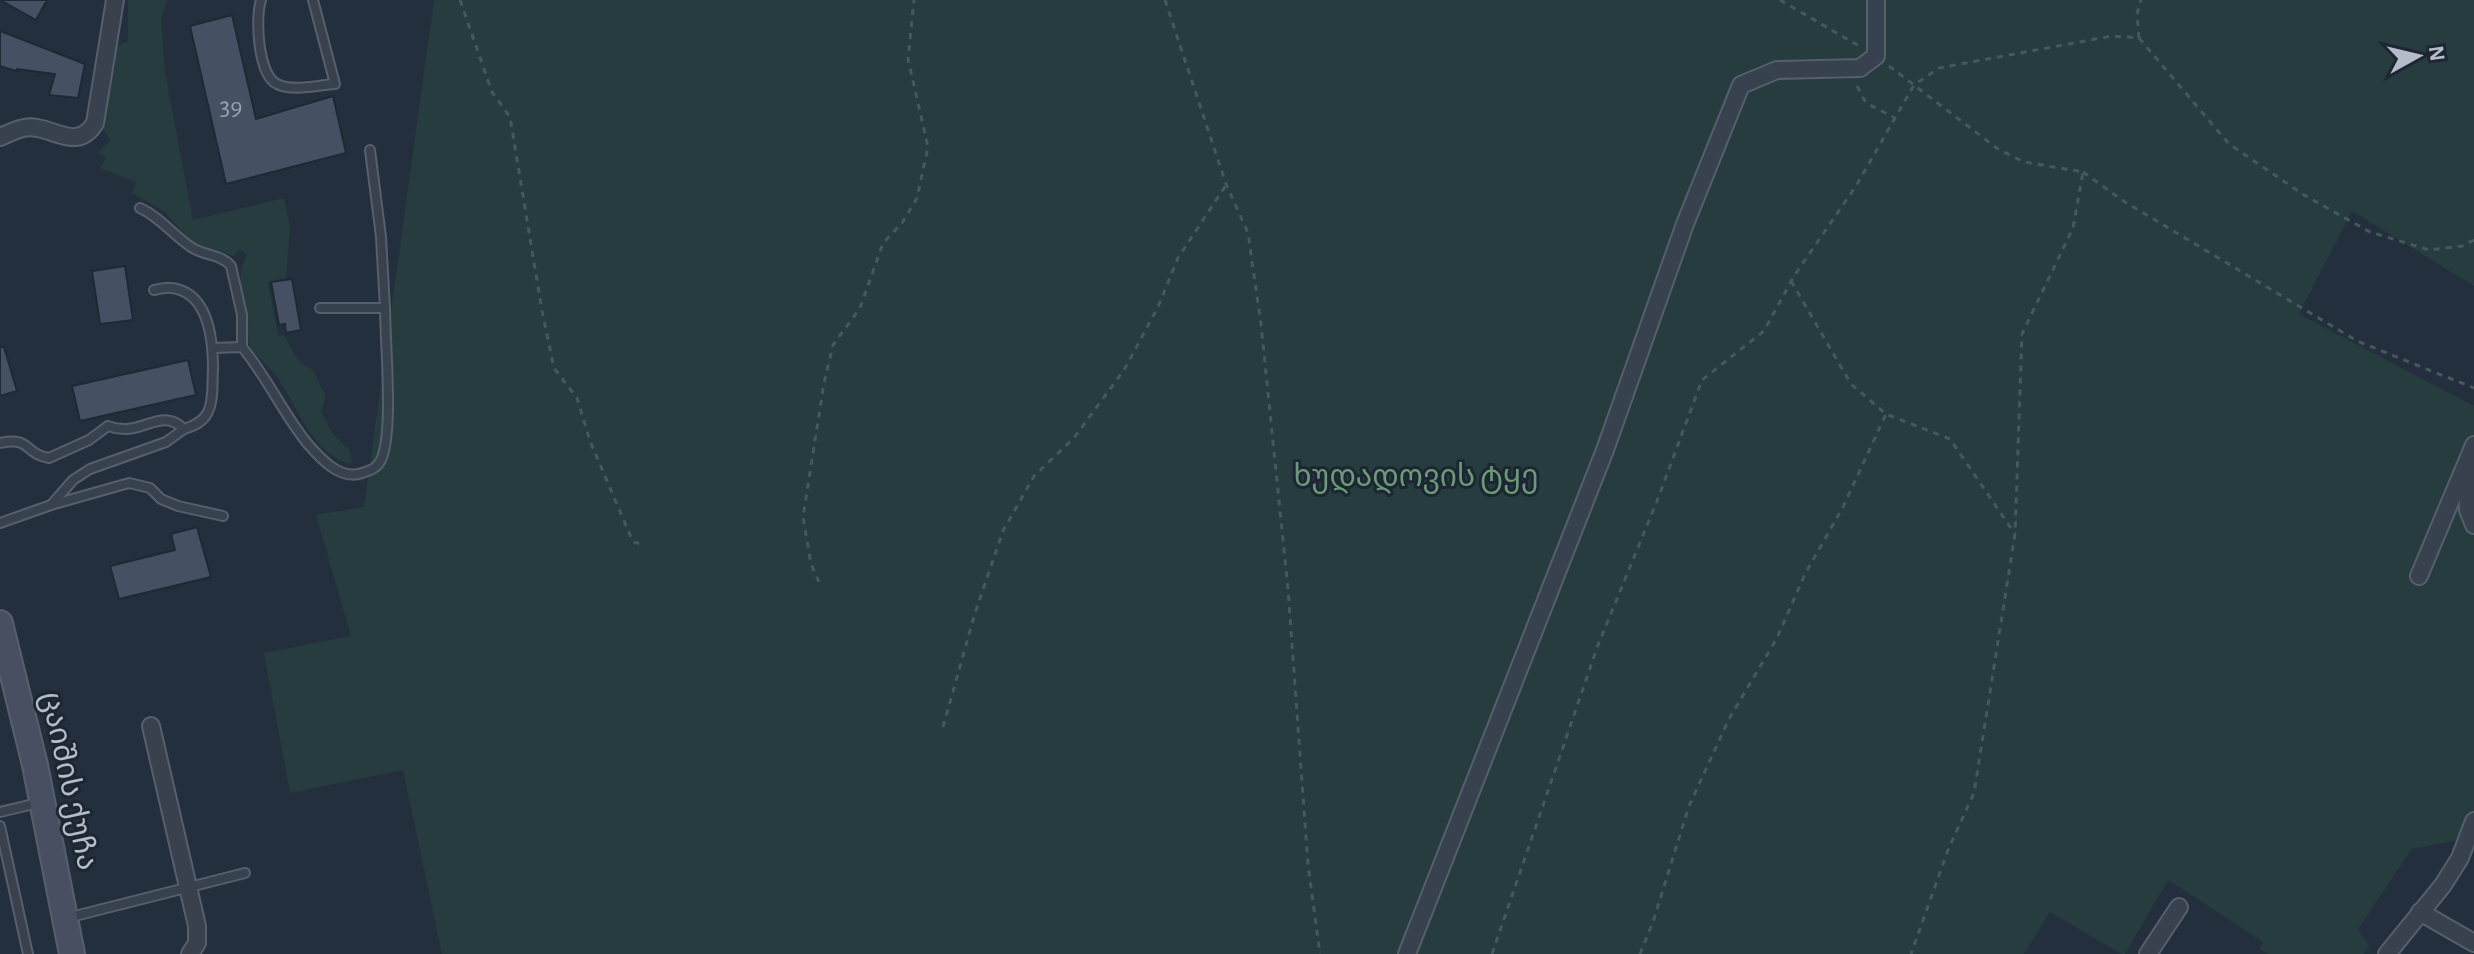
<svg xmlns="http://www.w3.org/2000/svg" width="2474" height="954" font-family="'Alegreya Sans','Noto Sans Georgian',sans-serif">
<rect width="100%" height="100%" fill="#242f3e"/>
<g fill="#263c3f">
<path d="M 128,0 L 167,0 L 161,19 L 165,72 L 193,220 L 284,198 L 290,227 L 286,278 L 268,282 L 278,335 L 285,336 L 294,354 L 303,365 L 313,370 L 326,397 L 321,411 L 332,433 L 350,451 L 352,464 C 313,457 298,407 278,378 C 270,366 256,358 250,345 C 246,337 249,329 248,321 C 245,297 234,277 247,255 L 240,249 L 233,256 L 198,246 L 183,233 L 165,212 L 132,193 L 136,182 L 101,168 L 106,157 L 98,153 L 111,140 C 109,137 105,134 104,129 C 97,111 109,64 117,46 L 128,41 Z"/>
<polygon points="434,0 2474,0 2474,286 2352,211 2299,314 2474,406 2474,837 2412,849 2358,929 2369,946 2364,954 2268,954 2259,949 2263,942 2168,880 2125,954 2121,954 2050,912 2024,954 442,954 403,770 290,793 264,653 351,636 316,515 364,507"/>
</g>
<g fill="#455162" stroke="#1f2835" stroke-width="2">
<polygon points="0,0 47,0 36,20"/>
<polygon points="232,15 256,119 333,96 346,153 226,184 190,26"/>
<polygon points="0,31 85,64 78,98 49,95 55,74 17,69 16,71 0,66"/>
<polygon points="125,266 133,320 100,324 92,271"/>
<polygon points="292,279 301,330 286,333 285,324 279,325 271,282"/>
<polygon points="0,347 4,347 17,391 0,396"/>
<polygon points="188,360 196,395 80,421 72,386"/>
<polygon points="197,527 211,577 119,599 110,566 175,550 171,534"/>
</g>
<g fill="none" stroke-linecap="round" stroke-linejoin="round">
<defs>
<g id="lane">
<path d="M 261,0 C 255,18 258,75 277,84 C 293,92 318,85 335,84 L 313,0"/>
<polyline points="370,150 381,237 385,308"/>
<path d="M 140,208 C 160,217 173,235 191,247 C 204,256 221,254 231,266 L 242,315 L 242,347"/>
<path d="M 213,348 L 242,347 C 267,377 283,413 307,443 C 320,458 340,481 362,473 C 371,470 376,469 381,460 C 394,432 385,342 385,308 L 320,308"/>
<path d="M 0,443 C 31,436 24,454 49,458 L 89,440 L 108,426 C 141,439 160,405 184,429 C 194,426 203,422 208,412 C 214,399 212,383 213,369 C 213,340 209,293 172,288 C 167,287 159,289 154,290"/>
<polyline points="52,504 73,480 90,469 166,442 184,429"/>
<polyline points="0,523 51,505 129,483 150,488 161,499 178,506 223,516"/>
<polyline points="0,812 38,803"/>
<polyline points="0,826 28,954"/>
<polyline points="67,918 245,873"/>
</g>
<g id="street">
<path d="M 0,137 C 12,132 24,125 37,128 C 60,132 79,149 95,123 L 115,0"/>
<polyline points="2467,468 2468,510 2474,525"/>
<polyline points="2419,576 2474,445"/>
<polyline points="151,726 197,926 197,943 190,954"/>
<polyline points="2420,912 2474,943"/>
<polyline points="1407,954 1605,450 1685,224 1741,85 1777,70 1860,68 1876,56 1876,0"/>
<polyline points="2148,954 2179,907"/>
<polyline points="2387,954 2443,885 2460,858 2474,821"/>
</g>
<polyline id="secondary" points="0,623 35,765 72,954"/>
</defs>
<use href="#lane" stroke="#565f6c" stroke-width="12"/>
<use href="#street" stroke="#565f6c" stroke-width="20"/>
<use href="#secondary" stroke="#565f6c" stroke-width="28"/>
<g stroke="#44595c" stroke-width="3" stroke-dasharray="6 6" stroke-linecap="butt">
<polyline points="460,0 492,92 510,117 542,311 554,368 577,398 590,441 633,542 645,545"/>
<polyline points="1165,0 1226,184 1248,233 1261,324 1288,589 1308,865 1320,954"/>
<polyline points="1780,0 1859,46"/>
<polyline points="2139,38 2137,14 2141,0"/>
<polyline points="1889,66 1998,149 2024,162 2083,172 2073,228 2022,334 2015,534 1974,793 1948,850 1911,954"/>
<polyline points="1857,86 1866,103 1895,118"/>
<polyline points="2083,172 2125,202 2357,341 2474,388"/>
<polyline points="1791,281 1851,384 1886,414 1950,439 2015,534"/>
<polyline points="819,582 811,564 803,517 824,383 833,345 860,308 883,243 902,223 917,198 928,147 908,59 914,0"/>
<polyline points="943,727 975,613 1003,531 1034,476 1074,438 1124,370 1158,307 1178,258 1226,185"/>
<polyline points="1492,954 1598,645 1657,501 1702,380 1764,331 1794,276 1856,186 1914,85 1939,68 2112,36 2139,38 2229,144 2304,195 2370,232 2429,250 2462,246 2474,240"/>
<polyline points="1640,954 1653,922 1689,806 1729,719 1777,638 1805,574 1843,507 1886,414"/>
</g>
<use href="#lane" stroke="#38414e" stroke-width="8"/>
<use href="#street" stroke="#38414e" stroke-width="16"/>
<use href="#secondary" stroke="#465061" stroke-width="24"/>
</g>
<g text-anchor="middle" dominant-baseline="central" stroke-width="6" stroke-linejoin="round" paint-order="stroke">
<g font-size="26" fill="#98a1af">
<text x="231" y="107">39</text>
</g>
<g font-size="30" fill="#6b9a76" stroke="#1d2633">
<text x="1416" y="477">ხუდადოვის ტყე</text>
</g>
<g font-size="30" fill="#b4bcc9" stroke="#1d2633">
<text transform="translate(69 781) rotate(78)">ცაიშის ქუჩა</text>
</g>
</g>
<g transform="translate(2418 56) rotate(82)" stroke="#1d2633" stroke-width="6" paint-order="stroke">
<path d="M0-6L14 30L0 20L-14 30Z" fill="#b4bcc9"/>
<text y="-12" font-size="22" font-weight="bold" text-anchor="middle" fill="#b4bcc9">N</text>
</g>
</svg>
